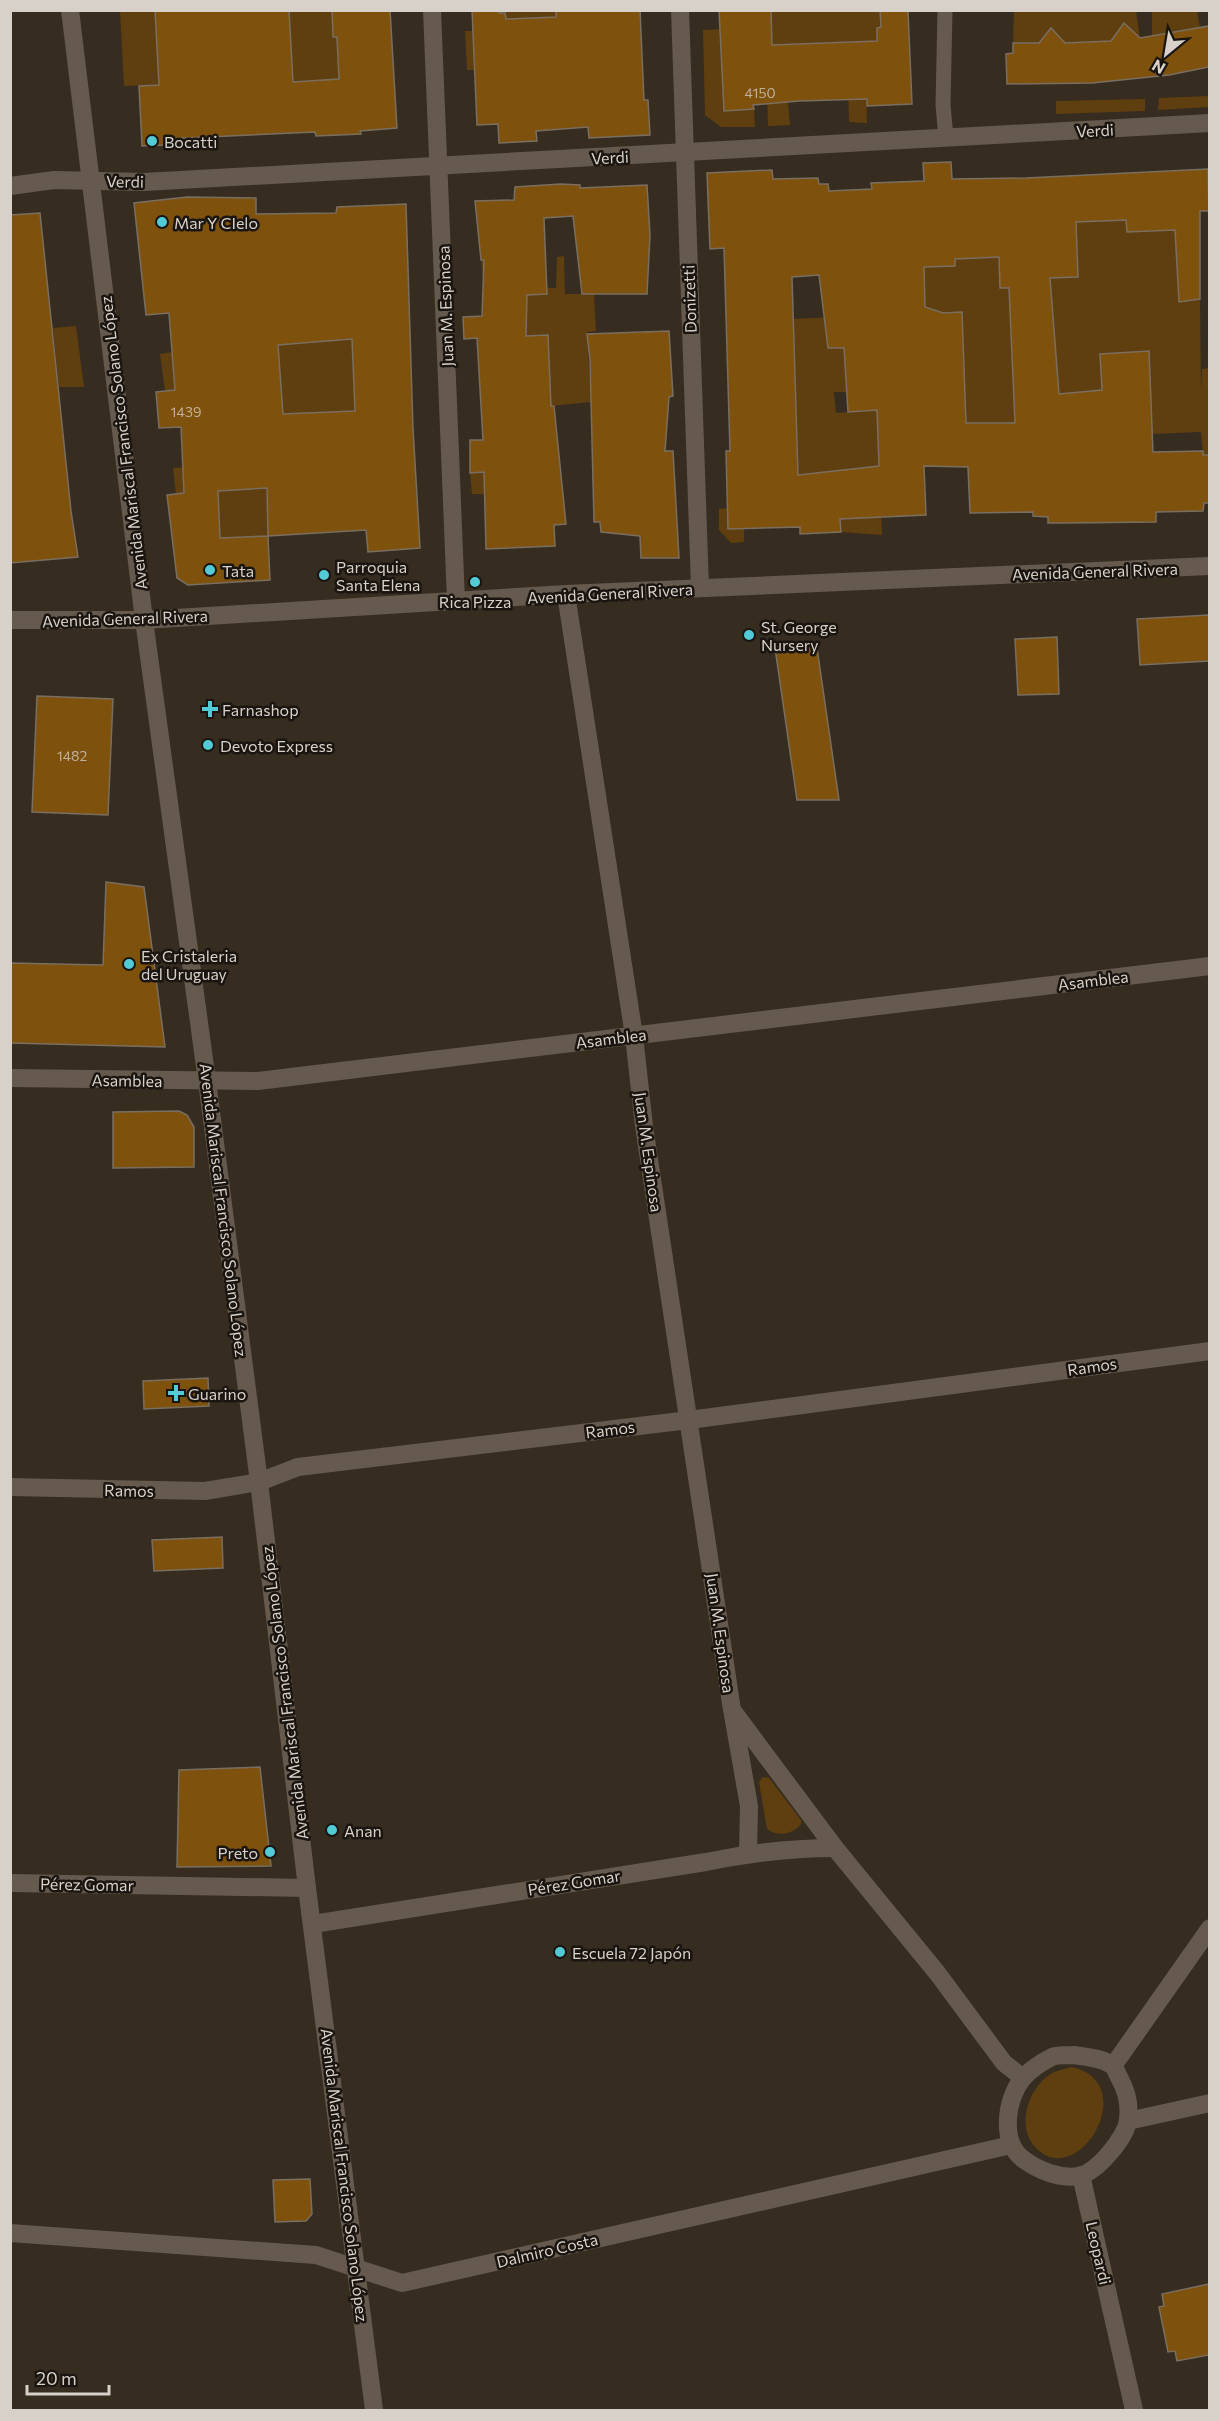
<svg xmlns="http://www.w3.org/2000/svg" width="1220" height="2421" font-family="Commissioner,sans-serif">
<rect width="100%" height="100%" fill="#362c20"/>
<g fill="#5f3e10">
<polygon points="1014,10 1136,11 1140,38 1124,24 1111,41 1065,43 1051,28 1039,43 1013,43"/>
<polygon points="120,11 155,11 159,85 124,86"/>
<polygon points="289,11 332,11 333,37 337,37 338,62 358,95 317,81 293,82 292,78 220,44 291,41"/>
<polygon points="499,11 556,11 559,63 519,29 519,18 506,19 505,13 499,13"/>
<polygon points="771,11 880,11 881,27 877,28 877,50 864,41 752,46 751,28 772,27"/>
<polygon points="1152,11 1197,11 1200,28 1152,36"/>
<polygon points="720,29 724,111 754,109 755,127 721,127 705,115 703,30"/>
<polygon points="465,31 473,31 474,70 467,70"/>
<polygon points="848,88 866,88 867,123 849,122"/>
<polygon points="767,89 788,102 790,125 768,126"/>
<polygon points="1209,96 1209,107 1158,110 1159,98"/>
<polygon points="1145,99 1145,111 1056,114 1056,101"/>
<polygon points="1126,220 1127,232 1175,230 1179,302 1200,299 1201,389 1202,369 1209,368 1209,455 1203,455 1201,432 1152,434 1149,351 1102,390 1015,423 966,423 962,312 875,316 924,267 955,266 955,259 998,239 1000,288 1030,287 1029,278 1078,277 1076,222"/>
<polygon points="564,256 565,294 594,294 596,331 587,332 591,402 551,406 546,336 526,336 516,276 483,277 481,260 530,258 532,287 556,288 557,257"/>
<polygon points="351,305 355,411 285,414 266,461 281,385 279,363 241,364 263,346 321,342 319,309"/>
<polygon points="834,317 834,348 875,349 875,358 845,359 847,392 834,392 836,413 877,410 882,535 841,532 838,471 798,475 793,319"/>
<polygon points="76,326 84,387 59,387 53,328"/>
<polygon points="172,352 202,353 205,388 165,391 160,354"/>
<polygon points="204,466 209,491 176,494 173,468"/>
<polygon points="484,472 515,495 472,494 470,473"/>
<polygon points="267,488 268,536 220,538 218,491"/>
<polygon points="729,508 728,528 744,529 744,542 731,543 719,530 719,509"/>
<path d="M 763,1777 L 769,1778 L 801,1820 L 801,1824 C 792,1835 778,1837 767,1829 L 759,1782 Z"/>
<path d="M 1072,2067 C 1141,2083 1081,2188 1038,2150 C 1014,2130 1028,2085 1054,2072 C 1059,2070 1066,2069 1072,2067 Z"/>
</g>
<g fill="#7e520d" stroke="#7a6e61" stroke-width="1.5" fill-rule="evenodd">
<polygon points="155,10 289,10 293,82 339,79 337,37 333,37 332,10 390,10 397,128 360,131 361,134 316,136 315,132 164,139 164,145 142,146 139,86 159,85"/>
<polygon points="472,10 499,10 499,13 505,13 506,19 556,17 556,10 640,10 644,100 648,100 650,135 589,138 588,127 536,131 537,141 499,143 498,124 477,125"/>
<polygon points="719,10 771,10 772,45 877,41 877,28 881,27 880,10 908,10 912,104 867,106 867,99 799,101 753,105 754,109 724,111"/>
<polygon points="1124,23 1140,38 1209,26 1209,67 1169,75 1092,83 1007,84 1006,54 1013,53 1013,43 1039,43 1051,28 1065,43 1111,41"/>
<path d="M 951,162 L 952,179 L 1026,178 L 1208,169 L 1209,211 L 1200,211 L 1200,299 L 1179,302 L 1175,230 L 1127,232 L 1126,220 L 1076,222 L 1078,277 L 1050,278 L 1059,394 L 1102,390 L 1100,354 L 1149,351 L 1153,452 L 1203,451 L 1203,455 L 1209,455 L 1209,503 L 1204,503 L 1203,511 L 1156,512 L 1156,522 L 1064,523 L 1048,523 L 1048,517 L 1033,516 L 1033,512 L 970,513 L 968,467 L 924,466 L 926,515 L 840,519 L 841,532 L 800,534 L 800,527 L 728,529 L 726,451 L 730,451 L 724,248 L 710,249 L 707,173 L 772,170 L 773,179 L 818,178 L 819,184 L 828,184 L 829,191 L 872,189 L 871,183 L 924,181 L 923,163 ZM 999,257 L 1000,288 L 1009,288 L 1015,423 L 966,423 L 962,312 L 943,313 L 925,307 L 924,267 L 955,266 L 955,259 ZM 819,275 L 828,348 L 844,348 L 848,412 L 877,410 L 879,466 L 798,475 L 792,277 Z"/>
<polygon points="561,184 580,185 580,188 647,185 650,235 647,294 582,294 573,216 544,218 547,294 527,295 526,336 548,335 551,406 554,406 566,524 554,525 555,546 486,549 484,472 470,473 470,440 483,440 477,338 464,339 463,317 482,316 484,260 481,260 475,201 514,200 515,187"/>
<path d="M 187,197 L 256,198 L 256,214 L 336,213 L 337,207 L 406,204 L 413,428 L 420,548 L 368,552 L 366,530 L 268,536 L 270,580 L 188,585 L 177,578 L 167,495 L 184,493 L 181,427 L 159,428 L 156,392 L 175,390 L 169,313 L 146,315 L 134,203 ZM 352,339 L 355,411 L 283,414 L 278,345 ZM 267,488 L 268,536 L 220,538 L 218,491 Z"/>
<polygon points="40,213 71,511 78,557 10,563 10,215"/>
<polygon points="669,331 673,396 669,397 665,451 673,451 679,558 641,558 640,536 601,532 600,522 594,522 590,360 587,334"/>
<polygon points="1209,615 1209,661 1140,665 1137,619"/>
<polygon points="1057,637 1059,694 1018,695 1015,639"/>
<polygon points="775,648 817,648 839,800 797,800"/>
<polygon points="37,696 113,699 108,815 32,812"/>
<polygon points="106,882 144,887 165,1047 10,1043 10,963 103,965"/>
<polygon points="179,1111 187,1115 194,1127 194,1167 113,1168 113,1112"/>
<polygon points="208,1378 209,1406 144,1409 143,1381"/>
<polygon points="222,1537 223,1568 154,1571 152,1540"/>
<polygon points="260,1767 271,1866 177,1867 179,1770"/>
<polygon points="310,2179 312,2214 306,2221 275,2222 273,2180"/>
<polygon points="1209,2284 1209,2355 1177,2361 1175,2351 1168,2352 1159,2307 1164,2306 1162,2294"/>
</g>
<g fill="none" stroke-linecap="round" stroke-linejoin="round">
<polyline stroke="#655a4d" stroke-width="15" points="945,10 943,105 946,138"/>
<g stroke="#655a4d" stroke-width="18">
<polyline points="432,10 456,601"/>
<polyline points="680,10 700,588"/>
<polyline points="10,186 54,180 144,182 1210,123"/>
<polyline points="566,594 634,1036 644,1126 732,1710 835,1848 938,1974 1004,2063 1023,2078"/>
<polyline points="10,1078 258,1081 1210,966"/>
<polyline points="10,1487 205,1491 259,1482 298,1467 689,1420 1210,1351"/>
<polyline points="733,1715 749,1806 748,1853"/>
<polyline points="10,1883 307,1888"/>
<path d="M 313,1924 L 706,1862 C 749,1853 791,1848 835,1848"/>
<path d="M 1074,2055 C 1086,2057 1105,2058 1114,2067 C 1116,2070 1118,2076 1120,2079 C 1127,2092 1130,2104 1128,2119 C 1127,2137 1097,2172 1079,2176 C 1060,2179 1039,2171 1023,2159 C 1000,2141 1006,2101 1022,2079 C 1029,2071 1042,2062 1052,2057 C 1058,2054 1067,2056 1074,2055 Z"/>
<polyline points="1113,2066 1210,1928"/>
<polyline points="1128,2121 1210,2103"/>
<polyline points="1081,2175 1134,2410"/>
<polyline points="10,2233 316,2255 402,2283 1011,2145"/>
</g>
<g stroke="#655a4d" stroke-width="18">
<polyline points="70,10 144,620 207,1081 259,1482 307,1888 374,2410"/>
<polyline points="10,620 144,620 566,594 1210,566"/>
</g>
</g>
<g fill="#52cbd7" stroke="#1a1510" stroke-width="2">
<circle cx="152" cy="141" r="6"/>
<circle cx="162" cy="222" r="6"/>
<circle cx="210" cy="570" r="6"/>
<circle cx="324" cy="575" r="6"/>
<circle cx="475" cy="582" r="6"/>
<circle cx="749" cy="635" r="6"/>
<path d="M207 700h6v6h6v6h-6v6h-6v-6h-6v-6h6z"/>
<circle cx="208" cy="745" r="6"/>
<circle cx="129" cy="964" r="6"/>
<path d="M173 1384h6v6h6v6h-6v6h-6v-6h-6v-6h6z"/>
<circle cx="332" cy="1830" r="6"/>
<circle cx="270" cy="1852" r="6"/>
<circle cx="560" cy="1952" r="6"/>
</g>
<g text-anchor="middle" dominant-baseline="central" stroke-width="5" stroke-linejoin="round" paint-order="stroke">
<g font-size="14" fill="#c1b19a">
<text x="760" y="92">4150</text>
<text x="186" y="411">1439</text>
<text x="72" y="755">1482</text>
</g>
<g font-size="16" fill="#d7d1c9" stroke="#1a1510">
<text transform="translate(1095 130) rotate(-3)">Verdi</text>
<text transform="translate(610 157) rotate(-3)">Verdi</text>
<text transform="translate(125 181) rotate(1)">Verdi</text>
<text transform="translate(689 299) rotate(-92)">Donizetti</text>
<text transform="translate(445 306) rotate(-92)">Juan M. Espinosa</text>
<text transform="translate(123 443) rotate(-97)">Avenida Mariscal Francisco Solano López</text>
<text transform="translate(1095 571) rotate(-2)">Avenida General Rivera</text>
<text transform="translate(610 593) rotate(-3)">Avenida General Rivera</text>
<text transform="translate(125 618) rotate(-2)">Avenida General Rivera</text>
<text transform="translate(1093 980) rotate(-7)">Asamblea</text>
<text transform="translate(611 1038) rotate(-7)">Asamblea</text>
<text transform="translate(127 1080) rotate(1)">Asamblea</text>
<text transform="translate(649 1152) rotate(82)">Juan M. Espinosa</text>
<text transform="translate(224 1210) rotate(83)">Avenida Mariscal Francisco Solano López</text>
<text transform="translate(1092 1366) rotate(-8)">Ramos</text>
<text transform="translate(610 1429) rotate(-7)">Ramos</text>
<text transform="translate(129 1490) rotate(1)">Ramos</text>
<text transform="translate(721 1633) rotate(82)">Juan M. Espinosa</text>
<text transform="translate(284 1693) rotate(-97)">Avenida Mariscal Francisco Solano López</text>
<text transform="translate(574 1882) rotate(-9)">Pérez Gomar</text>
<text transform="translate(87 1884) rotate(1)">Pérez Gomar</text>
<text transform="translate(345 2175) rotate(83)">Avenida Mariscal Francisco Solano López</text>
<text transform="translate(547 2250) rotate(-13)">Dalmiro Costa</text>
<text transform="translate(1099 2253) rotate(77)">Leopardi</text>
</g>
<g font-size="16" fill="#d7d1c9" stroke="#1a1510" text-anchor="start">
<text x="164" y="141">Bocatti</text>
<text x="174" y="222">Mar Y CIelo</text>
<text x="336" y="566">Parroquia<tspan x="336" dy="18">Santa Elena</tspan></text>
<text x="222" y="570">Tata</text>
<text x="475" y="601" text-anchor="middle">Rica Pizza</text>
<text x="761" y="626">St. George<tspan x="761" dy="18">Nursery</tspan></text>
<text x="222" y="709">Farnashop</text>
<text x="220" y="745">Devoto Express</text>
<text x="141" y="955">Ex Cristaleria<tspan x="141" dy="18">del Uruguay</tspan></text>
<text x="188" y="1393">Guarino</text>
<text x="344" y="1830">Anan</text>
<text x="258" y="1852" text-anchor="end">Preto</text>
<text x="572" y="1952">Escuela 72 Japón</text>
</g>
</g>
<rect width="1220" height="2421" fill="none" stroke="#d7d1c9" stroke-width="24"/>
<g transform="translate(1166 54) rotate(210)" stroke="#1a1510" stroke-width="4.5" paint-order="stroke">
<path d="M0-4.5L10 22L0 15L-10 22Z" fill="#d7d1c9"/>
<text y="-9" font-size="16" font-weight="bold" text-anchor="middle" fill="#d7d1c9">N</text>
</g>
<path d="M27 2385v9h82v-9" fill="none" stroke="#d7d1c9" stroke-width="3"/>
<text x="36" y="2385" font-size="18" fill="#d7d1c9" stroke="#1a1510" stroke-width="4.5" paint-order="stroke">20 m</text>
</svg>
